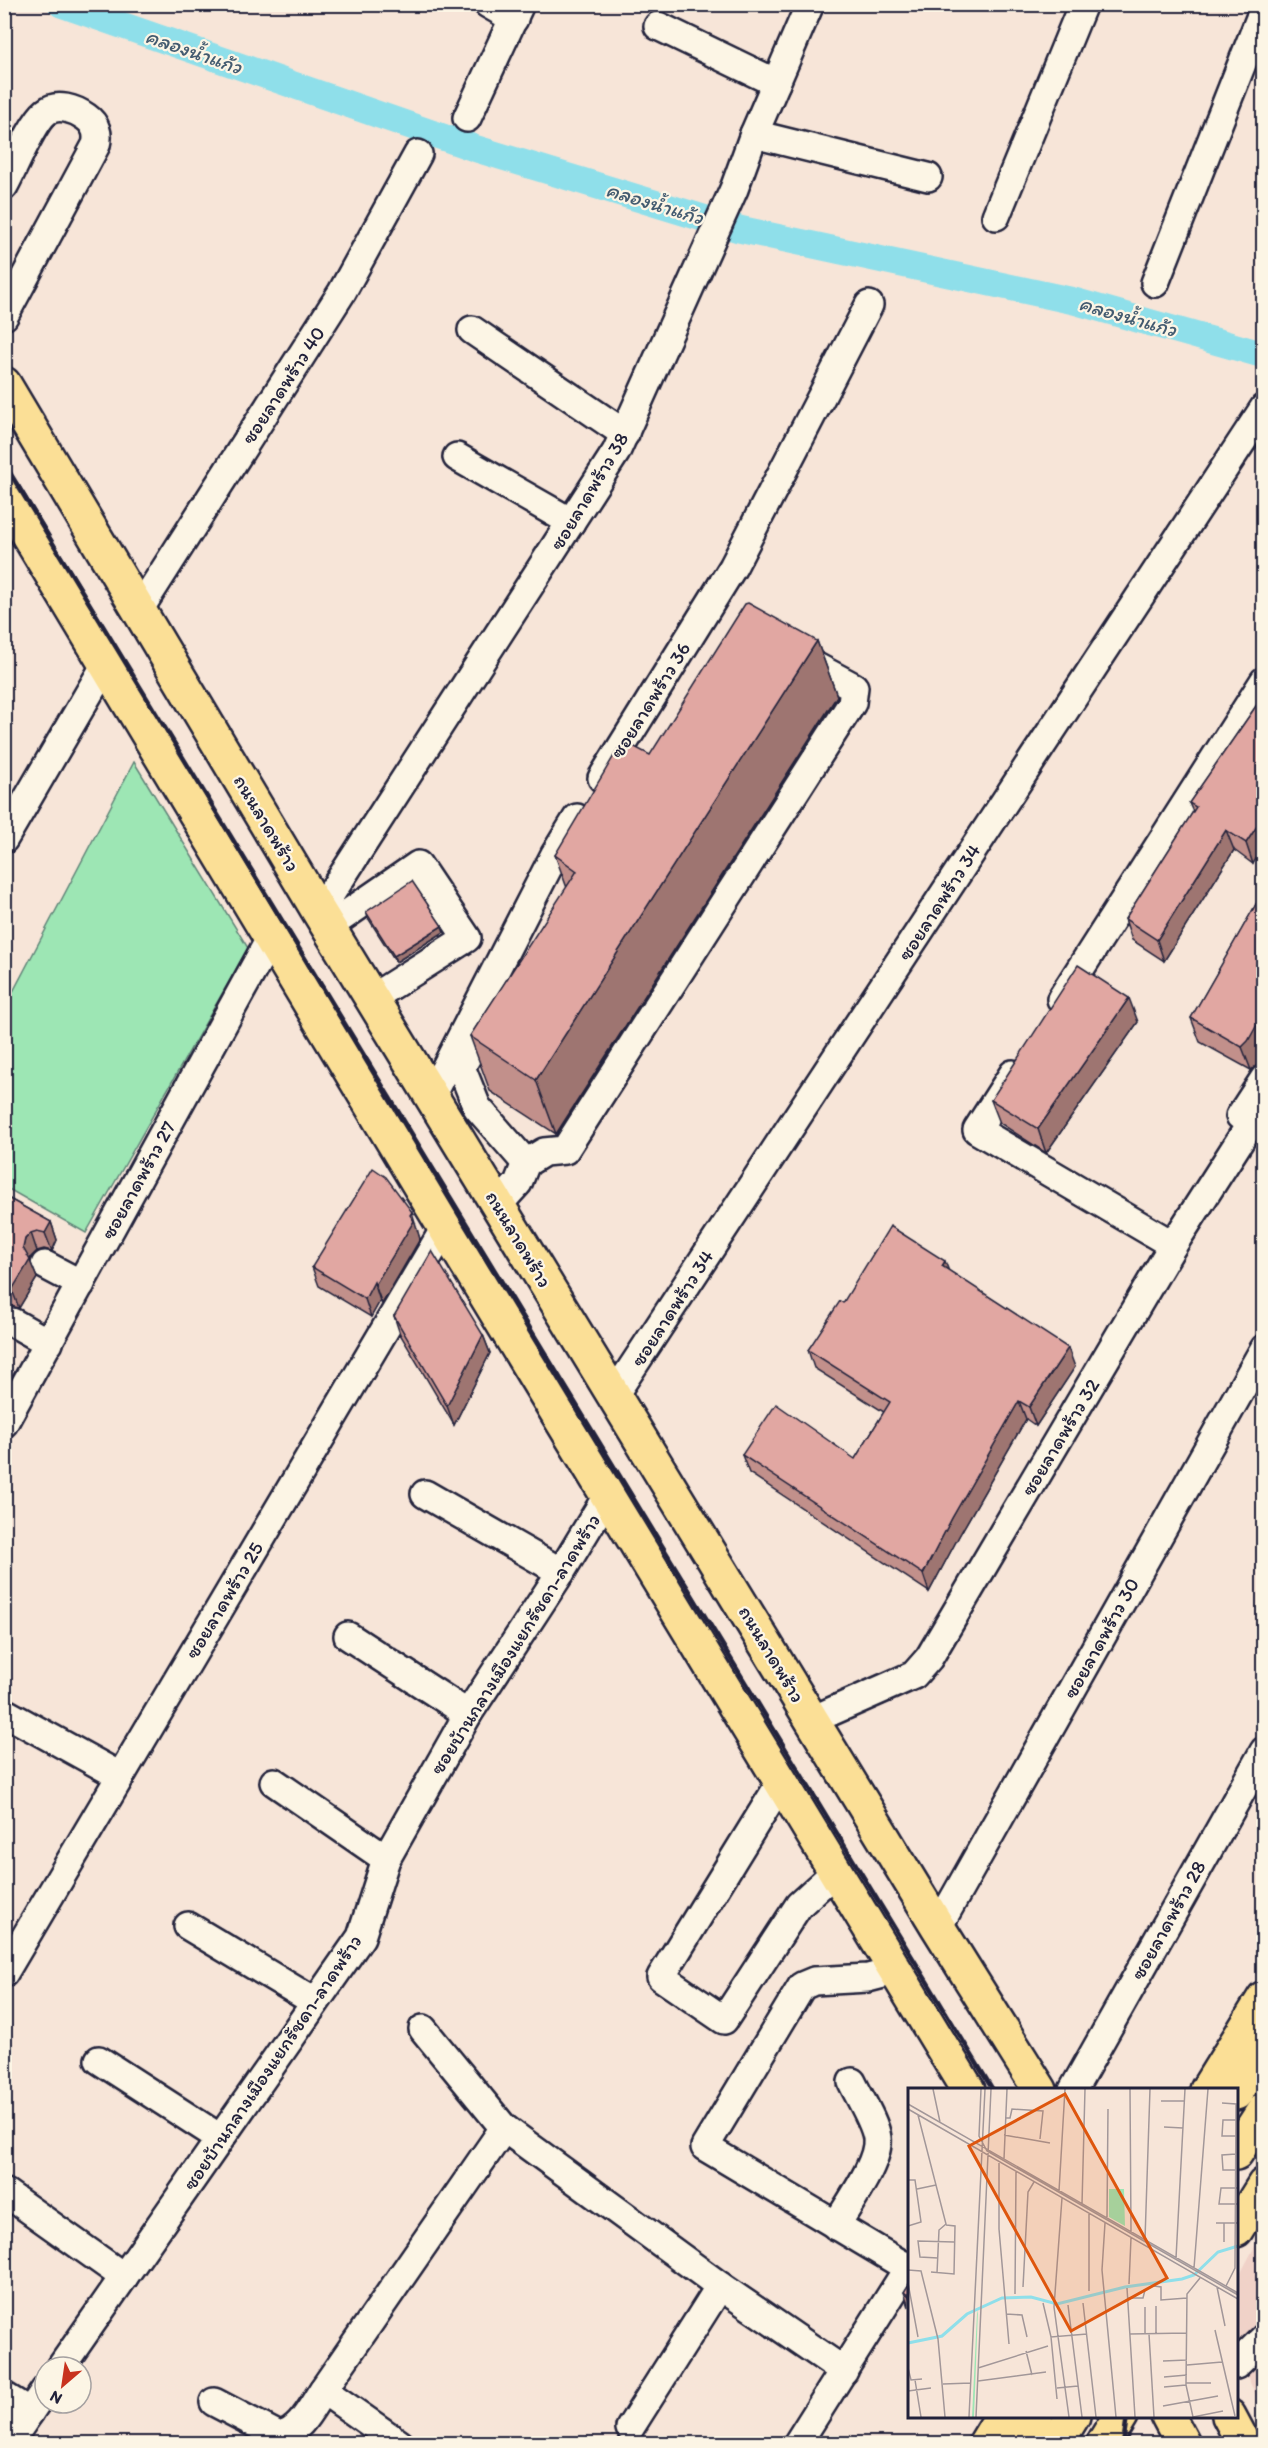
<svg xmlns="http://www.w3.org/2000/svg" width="1268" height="2448" font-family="Itim,'Playpen Sans Thai',sans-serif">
<rect width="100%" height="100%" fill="#f7e5d8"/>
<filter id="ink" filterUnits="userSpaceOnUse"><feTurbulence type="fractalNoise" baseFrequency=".0167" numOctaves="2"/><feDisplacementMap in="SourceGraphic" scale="12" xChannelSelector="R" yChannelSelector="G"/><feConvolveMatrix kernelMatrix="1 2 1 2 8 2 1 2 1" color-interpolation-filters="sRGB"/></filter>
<g filter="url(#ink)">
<polygon fill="#f0d2c8" points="1263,2231 1263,2410 1237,2355 1237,2280"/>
<polygon fill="#9de6b4" stroke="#608478" stroke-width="1.5" points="134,762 248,948 86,1233 5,1187 5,1007"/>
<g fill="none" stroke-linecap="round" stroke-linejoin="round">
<polyline stroke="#8fdfea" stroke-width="27" points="61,4 477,149 739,229 1074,301 1264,355"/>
<defs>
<g id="minor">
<polyline points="488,4 514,19"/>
<polyline points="658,26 776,83"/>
<polyline points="467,118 520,4"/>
<polyline points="754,134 928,177"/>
<path d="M 4,186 C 14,168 32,123 46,112 C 57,103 75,109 86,117 C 96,124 99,134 96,145 L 4,316"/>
<polyline points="996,216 1083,4"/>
<polyline points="1155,283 1264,8"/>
<polyline points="472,330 625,434"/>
<polyline points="457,457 571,522"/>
<polyline points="139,610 342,292 418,154"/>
<polyline points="602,778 733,567 869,305"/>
<polyline points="4,839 106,664"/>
<polyline points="319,912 616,452 734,189 754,134 810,4"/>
<polyline points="328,927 418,865 467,938 372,998"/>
<polyline points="1061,999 1264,681"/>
<polyline points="492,1013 461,1067 477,1107 526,1163"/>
<polyline points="1013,1074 977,1130 1173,1245"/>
<polyline points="431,1096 555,854 577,818"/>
<polyline points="1240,1116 1264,1079"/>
<polyline points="498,1205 518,1183 526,1163 544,1152 565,1150 852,703 854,687 798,657"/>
<polyline points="45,1265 81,1284"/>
<polyline points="12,1322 49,1343"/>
<polyline points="614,1395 1264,408"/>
<polyline points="4,1423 271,937"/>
<polyline points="425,1494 561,1572"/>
<polyline points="348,1636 468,1714"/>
<polyline points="4,1712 120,1776"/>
<polyline points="812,1720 914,1675 929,1658 1173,1245 1264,1103"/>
<polyline points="274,1782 386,1859"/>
<polyline points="781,1782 661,1977 724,2020 799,1905 835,1872"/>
<polyline points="188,1926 315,2002"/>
<polyline points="938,1927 1264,1349"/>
<polyline points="895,1971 868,1978 814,1981 802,1986 705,2147 908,2268"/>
<polyline points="4,1973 445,1228"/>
<polyline points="423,2029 504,2128 720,2286 844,2371"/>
<polyline points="99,2060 220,2138"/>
<polyline points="1073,2090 1264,1751"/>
<polyline points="6,2193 124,2277"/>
<path d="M 836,2226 C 848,2204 880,2162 877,2138 C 875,2122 859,2097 852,2082"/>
<polyline points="1236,2365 1264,2338"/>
<polyline points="61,2367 361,1937 386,1859 468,1714 561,1572 607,1496"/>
<polyline points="4,2396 30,2412"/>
<path d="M 214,2402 L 279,2436 C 300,2433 312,2406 323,2390"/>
<polyline points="630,2428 720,2286"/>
<polyline points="8,2444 45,2390"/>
<polyline points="400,2444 323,2390 504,2128"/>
<polyline points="797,2444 910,2265"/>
</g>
<g id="major">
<polyline points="4,384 319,912 938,1927 1040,2090"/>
<polyline points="4,495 445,1228 968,2090"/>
<polyline points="1207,2090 1264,1998"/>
<polyline points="1236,2093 1264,2049"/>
<polyline points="1236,2153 1264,2110"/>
<polyline points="1236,2230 1264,2185"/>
<polyline points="1168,2416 1183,2444"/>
<polyline points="1229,2416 1244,2444"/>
<polyline points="985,2444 1002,2416"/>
<polyline points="1019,2444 1036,2416"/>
<polyline points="1056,2444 1073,2416"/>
<polyline points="1103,2444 1120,2416"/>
</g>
</defs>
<use href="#minor" stroke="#22223b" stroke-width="32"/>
<use href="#major" stroke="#22223b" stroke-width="38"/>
<use href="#minor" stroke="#fcf5e5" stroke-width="27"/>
<use href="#major" stroke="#fbdf96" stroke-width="33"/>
<g stroke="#22223b" stroke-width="4.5">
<polyline points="4,463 993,2090"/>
<polyline points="1123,2444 1127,2416"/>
</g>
</g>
<g fill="#c2908b" stroke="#22223b" stroke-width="1.5">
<polygon points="817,641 837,696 556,1134 490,1091 470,1036 567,888 555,855"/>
<polygon points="1263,696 1253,864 1234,850 1164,961 1132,940 1125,919 1193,812 1189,803"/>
<polygon points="1263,892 1257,1065 1251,1070 1200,1042 1191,1018"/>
<polygon points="366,912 442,926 444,932 396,962 368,918"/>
<polygon points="1138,1022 1046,1153 1000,1123 991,1100"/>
<polygon points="4,1196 51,1222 57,1240 52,1251 44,1249 37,1251 31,1257 30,1261 37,1278 19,1308 11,1306 5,1308"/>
<polygon points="418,1230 417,1231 420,1239 382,1304 380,1301 371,1317 319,1286 312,1267"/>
<polygon points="948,1270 1075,1367 1036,1426 1026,1419 959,1536 929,1592 749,1473 742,1455 855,1459 884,1412 814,1368 808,1350 843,1303"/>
<polygon points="394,1316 483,1335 490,1353 454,1425 400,1334"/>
<polygon points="909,2284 909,2307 904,2292"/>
</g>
<g fill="#9e7571" stroke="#22223b" stroke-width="1.5">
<polygon points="817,641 837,696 556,1134 536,1080"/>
<polygon points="1263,817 1263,848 1253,864 1246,843"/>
<polygon points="1226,830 1234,850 1164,961 1157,940"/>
<polygon points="442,926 444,932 396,962 394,956"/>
<polygon points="1129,998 1138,1022 1046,1153 1038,1129"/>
<polygon points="1263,1014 1263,1053 1257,1065 1251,1070 1242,1047"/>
<polygon points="412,1212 420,1239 382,1304 375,1285"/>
<polygon points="51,1222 57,1240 52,1251 45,1233"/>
<polygon points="31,1233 37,1251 31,1257 30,1261 37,1278 19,1308 12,1290 25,1239"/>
<polygon points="945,1261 952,1279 942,1266"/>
<polygon points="374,1282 380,1301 371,1317 365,1299"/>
<polygon points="483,1335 490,1353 454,1425 447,1406"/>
<polygon points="1068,1348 1075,1367 1036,1426 1029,1407"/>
<polygon points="1019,1401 1026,1419 959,1536 929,1592 923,1574 952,1518"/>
</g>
<g fill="#e1a7a2" stroke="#22223b" stroke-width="1.5">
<polygon points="748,603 817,641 536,1080 470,1036 577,871 555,855 618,749 629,744 650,755 745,604"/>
<polygon points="1263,696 1263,817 1246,843 1226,830 1157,940 1125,919 1196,807 1189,803"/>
<polygon points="412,881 442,926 394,956 366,912"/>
<polygon points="1263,892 1263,1014 1248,1041 1242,1047 1191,1018"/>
<polygon points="1078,965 1129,998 1038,1129 991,1100"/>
<polygon points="373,1168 386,1177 412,1212 410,1215 414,1221 375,1285 374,1282 365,1299 312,1267"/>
<polygon points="4,1196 51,1222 45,1233 37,1231 31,1233 25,1239 23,1248 30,1260 12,1290 4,1288"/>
<polygon points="890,1226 945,1261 942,1266 1068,1348 1029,1407 1019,1401 952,1518 923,1574 742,1455 776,1404 855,1459 890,1402 808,1350 840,1301 843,1303"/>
<polygon points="432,1251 483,1335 447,1406 394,1316"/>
<polygon points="909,2284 909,2296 904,2292"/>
</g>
</g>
<g text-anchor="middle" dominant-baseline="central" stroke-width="4.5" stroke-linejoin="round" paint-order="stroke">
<g font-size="20" fill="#22223b" stroke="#fcf5e5">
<text transform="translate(283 385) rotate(-57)">ซอยลาดพร้าว 40</text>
<text transform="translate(589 491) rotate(-59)">ซอยลาดพร้าว 38</text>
<text transform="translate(650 700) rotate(-58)">ซอยลาดพร้าว 36</text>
<text transform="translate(267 823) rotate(59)">ถนนลาดพร้าว</text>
<text transform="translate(939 902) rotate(-57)">ซอยลาดพร้าว 34</text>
<text transform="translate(138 1180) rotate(-61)">ซอยลาดพร้าว 27</text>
<text transform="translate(519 1239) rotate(59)">ถนนลาดพร้าว</text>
<text transform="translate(672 1308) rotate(-57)">ซอยลาดพร้าว 34</text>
<text transform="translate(1060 1437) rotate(-59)">ซอยลาดพร้าว 32</text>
<text transform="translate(224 1600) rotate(-59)">ซอยลาดพร้าว 25</text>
<text transform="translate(1101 1638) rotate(-61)">ซอยลาดพร้าว 30</text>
<text transform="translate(515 1644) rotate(-58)">ซอยบ้านกลางเมืองแยกรัชดา-ลาดพร้าว</text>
<text transform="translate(772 1654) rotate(59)">ถนนลาดพร้าว</text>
<text transform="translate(1168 1920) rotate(-61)">ซอยลาดพร้าว 28</text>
<text transform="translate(272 2062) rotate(-56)">ซอยบ้านกลางเมืองแยกรัชดา-ลาดพร้าว</text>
</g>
<g font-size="21" font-style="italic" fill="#435b70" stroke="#fcf5e5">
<text transform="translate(194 51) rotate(19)">คลองน้ำแก้ว</text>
<text transform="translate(655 203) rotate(17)">คลองน้ำแก้ว</text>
<text transform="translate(1128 316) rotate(16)">คลองน้ำแก้ว</text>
</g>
</g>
<g transform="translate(908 2088)">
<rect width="330" height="330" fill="#f7e5d8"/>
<path d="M 201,101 L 216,101 L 217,138 L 201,129 ZM 70,222 L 66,329 L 64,329 L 69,226 Z" fill="#9de6b4"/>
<path fill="none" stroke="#8fdfea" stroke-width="3" d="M 0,255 L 34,248 L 59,226 L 94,210 L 123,209 L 149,216 L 217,199 L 274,191 L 286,187 L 310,164 L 330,158"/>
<path fill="none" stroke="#a29799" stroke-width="1.5" d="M 25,1 L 32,34M 73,1 L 71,48 L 79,63 L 330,207M 222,1 L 223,144M 253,13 L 276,13M 314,15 L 328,16 L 327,180 L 318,198M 0,16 L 330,205M 0,21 L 330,211M 10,27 L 38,136 L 31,142 L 29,185M 97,30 L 102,30 L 104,21 L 135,23 L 132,51M 328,32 L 315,32 L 314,48 L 328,48M 256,39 L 275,40M 96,47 L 142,55M 96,71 L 99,1M 91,75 L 91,141 L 101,256M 327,82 L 315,82 L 314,67 L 328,66M 0,92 L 7,92 L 13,134 L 0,138M 329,100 L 313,100 L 311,116 L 330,116M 9,101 L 28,97M 151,103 L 157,1M 154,110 L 146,219 L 161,329M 174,116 L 177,1M 181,125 L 181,203M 199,129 L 200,21M 197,135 L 194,182 L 208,329M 308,135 L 329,135M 316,135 L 316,154M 237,151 L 242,1M 30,170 L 12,169 L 10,153 L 46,154M 268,170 L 277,1M 286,180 L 300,1M 0,182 L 13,183 L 30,251 L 37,329M 23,184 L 46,186 L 47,138 L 38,137M 0,195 L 10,249M 221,196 L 223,150M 246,198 L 253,199 L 253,212 L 279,210M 115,199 L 120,104 L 126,94M 309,199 L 317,238M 219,200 L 227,329M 107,206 L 108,84M 219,210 L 235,210 L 237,202M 135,215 L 143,249 L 179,246M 175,215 L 188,329M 160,217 L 174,329M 248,218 L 248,246M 98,226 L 114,227 L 119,249M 307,242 L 327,328M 222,246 L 279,245M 237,246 L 237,219M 241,246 L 246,329M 143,249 L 149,311M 118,263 L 124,287M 255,273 L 279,272M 279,277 L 314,274M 0,280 L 3,292 L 14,291M 70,280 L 140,258M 256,289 L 279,287M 7,292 L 13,329M 70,293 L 138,284M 278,295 L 303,295M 35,296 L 63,295M 256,299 L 278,297M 149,300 L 170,298M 0,303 L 23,300M 255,318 L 310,308M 61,329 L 77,1M 68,329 L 83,1M 285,329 L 278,297 L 279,206 L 292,190M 285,329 L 315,323"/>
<path fill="#de560e" fill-opacity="0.15" stroke="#de560e" stroke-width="3" d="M 157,6 L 259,190 L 163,243 L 61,58 Z"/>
<rect width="330" height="330" fill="none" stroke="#22223b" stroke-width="3"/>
</g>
<rect width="1268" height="2448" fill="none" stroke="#fcf5e5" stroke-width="24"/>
<rect x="12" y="12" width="1244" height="2424" fill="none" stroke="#22223b" stroke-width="2" filter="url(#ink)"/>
<g transform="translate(63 2385) rotate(209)"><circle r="28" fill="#fcf5e5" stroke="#a5a1a1" stroke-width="1.5"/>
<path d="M0-4.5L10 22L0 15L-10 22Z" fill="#c8321e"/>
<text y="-9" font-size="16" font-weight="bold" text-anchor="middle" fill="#22223b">N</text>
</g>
</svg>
